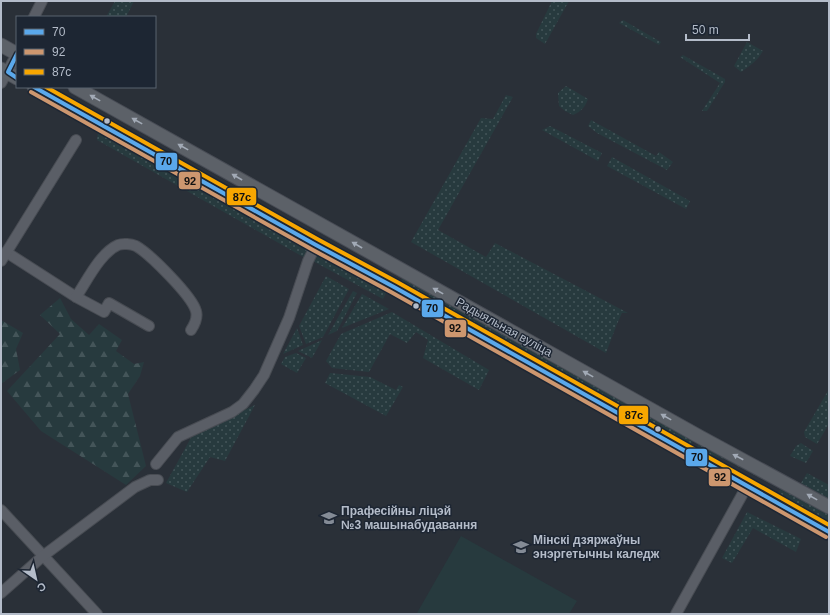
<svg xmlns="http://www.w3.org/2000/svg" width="830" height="615" font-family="Arial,sans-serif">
<defs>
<pattern id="grass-dots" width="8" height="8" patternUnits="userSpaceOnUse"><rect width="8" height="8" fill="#273a3e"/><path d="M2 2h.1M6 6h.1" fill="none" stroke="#445559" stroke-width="1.8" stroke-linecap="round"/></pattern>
<pattern id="forest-firs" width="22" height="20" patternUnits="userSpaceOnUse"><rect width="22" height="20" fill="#273a3e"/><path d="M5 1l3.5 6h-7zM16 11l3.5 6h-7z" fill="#445559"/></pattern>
</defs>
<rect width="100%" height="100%" fill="#2a3038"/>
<g fill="url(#grass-dots)">
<polygon points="115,1 134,1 126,17 106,17"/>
<polygon points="552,1 569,1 545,44 536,38 536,34"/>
<polygon points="623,20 661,42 659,45 619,23"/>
<path d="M 747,42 L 763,51 C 757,61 750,66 741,72 L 734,66 Z"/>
<polygon points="683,55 725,79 725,82 707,111 702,111 720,83 680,57"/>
<path d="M 566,86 L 588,99 C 585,107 582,111 573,115 L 565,111 L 559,106 L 558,93 Z"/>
<polygon points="506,95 513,97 438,230 486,257 495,243 628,313 622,313 617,324 606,353 411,242 481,118 493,119"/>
<polygon points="591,120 656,156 659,152 673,162 667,170 597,133 588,126"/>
<polygon points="550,126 602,153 598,161 542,130"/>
<polygon points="98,132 119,141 308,247 305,258 97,140"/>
<polygon points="612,157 690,201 686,209 607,166"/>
<polygon points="316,253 322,254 387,291 383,299 311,260"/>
<polygon points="326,276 349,289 323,337 306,344 299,326"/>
<polygon points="404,276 694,439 690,446 400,282"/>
<polygon points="353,291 357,293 337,331 328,335"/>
<polygon points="362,294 389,309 342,328"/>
<polygon points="392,312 489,370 479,390 423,358 428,340 416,332 407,343 390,334 369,372 332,368 326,361 341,334"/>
<polygon points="297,328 303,345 283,354"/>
<polygon points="322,340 312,358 298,351"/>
<polygon points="296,353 306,358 297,373 281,364 285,357"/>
<polygon points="330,373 370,377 396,390 399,385 403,387 386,416 325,383"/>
<polygon points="829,389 829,424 817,444 805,437 804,432"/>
<polygon points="255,405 225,461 210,457 187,492 166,483 193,434"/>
<polygon points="700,442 764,478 764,480 722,458 707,454 696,449"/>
<polygon points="801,443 813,451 806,463 790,456 796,446"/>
<polygon points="807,473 829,485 829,499 801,483"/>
<polygon points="781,488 829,515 829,523 777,494"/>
<polygon points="747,512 801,539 796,552 753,528 732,563 722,558"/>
</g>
<g fill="url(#forest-firs)">
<polygon points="60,298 71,319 89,335 99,324 122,340 116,351 134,364 144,362 140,376 128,394 146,466 126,485 41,431 7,391 60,334 40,315"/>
<polygon points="1,320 23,333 16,349 20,370 1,384"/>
</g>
<polygon fill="#273a3e" points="461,536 577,601 569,614 420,614 417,613"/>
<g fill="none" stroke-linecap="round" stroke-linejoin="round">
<defs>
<g id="minor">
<polyline points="34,17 42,1"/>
<polyline points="1,83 17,54"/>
<polyline points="6,252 76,297 104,312 109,303 149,326"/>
<polyline points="1,261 76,140"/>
<path d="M 76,297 C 87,281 100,253 118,245 C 123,243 131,244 136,246 C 150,254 192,296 196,311 C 198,318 195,324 191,330"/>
<polyline points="156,464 178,437 232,412 243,404 254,390 264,375 289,318 308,261 316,245"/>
<polyline points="1,510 97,614"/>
<polyline points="1,593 43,556 135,487 150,480 158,480"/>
<polyline points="676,614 747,486"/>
</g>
<g id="major">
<polyline points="1,45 17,54"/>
<polyline points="1,69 17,78"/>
<polyline points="34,87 316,245 394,287 829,532"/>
<polyline points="75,87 700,437 829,507"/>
</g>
</defs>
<use href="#minor" stroke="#484c53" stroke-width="12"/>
<use href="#major" stroke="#484c55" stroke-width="15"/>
<use href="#minor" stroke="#5a5e66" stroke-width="10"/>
<use href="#major" stroke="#5c6168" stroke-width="13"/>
<defs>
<g id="bus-1">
<polyline points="17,54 8,72 17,78"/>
<polyline points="34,87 316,245 394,287 829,532"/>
</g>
<polyline id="bus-2" points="31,92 313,250 391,292 826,537"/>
<polyline id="bus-3" points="46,87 319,240 397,282 829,525"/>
</defs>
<use href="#bus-1" stroke="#1d2633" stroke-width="7"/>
<use href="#bus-2" stroke="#1d2633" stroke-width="7"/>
<use href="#bus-3" stroke="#1d2633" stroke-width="7"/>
<use href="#bus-1" stroke="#5aa8eb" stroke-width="4"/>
<use href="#bus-2" stroke="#cd976f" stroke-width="4"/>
<use href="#bus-3" stroke="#f7a600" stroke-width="4"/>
</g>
<defs><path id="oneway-solid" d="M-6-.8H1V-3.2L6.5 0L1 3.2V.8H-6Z"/></defs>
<g fill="#a2aab6">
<use href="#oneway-solid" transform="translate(95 98) rotate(-151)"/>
<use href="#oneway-solid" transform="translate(137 121) rotate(-151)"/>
<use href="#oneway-solid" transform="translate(183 147) rotate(-151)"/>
<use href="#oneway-solid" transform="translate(237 177) rotate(-150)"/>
<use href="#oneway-solid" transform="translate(357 245) rotate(-150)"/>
<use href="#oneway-solid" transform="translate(438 291) rotate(-151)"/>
<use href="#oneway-solid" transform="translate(588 374) rotate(-151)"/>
<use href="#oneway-solid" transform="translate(666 417) rotate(-151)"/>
<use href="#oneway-solid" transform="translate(738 457) rotate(-152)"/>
<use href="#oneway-solid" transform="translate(812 497) rotate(-151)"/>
</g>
<defs>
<symbol id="university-bare" viewBox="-9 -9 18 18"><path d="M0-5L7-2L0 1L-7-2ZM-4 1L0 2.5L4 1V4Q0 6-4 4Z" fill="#848b96" stroke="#1d2633" stroke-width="2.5" paint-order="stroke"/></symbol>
</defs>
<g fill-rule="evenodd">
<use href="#university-bare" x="318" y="507" width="22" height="22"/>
<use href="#university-bare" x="510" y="536" width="22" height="22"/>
</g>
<g fill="#b4bcc9" stroke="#1d2633" stroke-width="1.5">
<circle cx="107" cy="121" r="3.5"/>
<circle cx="416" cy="306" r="3.5"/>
<circle cx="658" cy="429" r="3.5"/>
</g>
<g text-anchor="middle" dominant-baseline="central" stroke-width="3" stroke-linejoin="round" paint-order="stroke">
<g font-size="12" fill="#b4bcc9" stroke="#1d2633">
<text transform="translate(504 327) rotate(29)">Радыяльная вуліца</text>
</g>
<g font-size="12" font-weight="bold" fill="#b4bcc9" stroke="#1d2633" text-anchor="start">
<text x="341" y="511">Прафесійны ліцэй<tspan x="341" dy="14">№3 машынабудавання</tspan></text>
<text x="533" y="540">Мінскі дзяржаўны<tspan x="533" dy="14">энэргетычны каледж</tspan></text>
</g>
</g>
<g stroke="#1d2633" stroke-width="1.5">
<rect x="155" y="152" width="23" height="19" rx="4" fill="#5aa8eb"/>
<rect x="178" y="171" width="23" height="19" rx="4" fill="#cd976f"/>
<rect x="226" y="187" width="31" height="19" rx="4" fill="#f7a600"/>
<rect x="421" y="299" width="23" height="19" rx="4" fill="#5aa8eb"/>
<rect x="444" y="319" width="23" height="19" rx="4" fill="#cd976f"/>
<rect x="618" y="405" width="31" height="20" rx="4" fill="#f7a600"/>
<rect x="685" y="448" width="23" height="19" rx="4" fill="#5aa8eb"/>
<rect x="708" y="468" width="23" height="19" rx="4" fill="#cd976f"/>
</g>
<g font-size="11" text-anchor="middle" font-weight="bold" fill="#111">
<text x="166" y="165">70</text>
<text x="190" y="185">92</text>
<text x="242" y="201">87с</text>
<text x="432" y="312">70</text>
<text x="455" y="332">92</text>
<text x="634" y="419">87с</text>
<text x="697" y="461">70</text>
<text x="720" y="481">92</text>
</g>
<rect width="830" height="615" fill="none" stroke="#b4bcc9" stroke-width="4"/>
<rect x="16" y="16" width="140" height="72" fill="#1d2633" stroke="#59626f"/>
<rect x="24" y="29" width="20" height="6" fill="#5aa8eb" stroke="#59626f"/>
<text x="52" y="36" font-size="12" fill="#b4bcc9">70</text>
<rect x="24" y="49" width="20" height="6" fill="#cd976f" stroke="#59626f"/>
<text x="52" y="56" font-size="12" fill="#b4bcc9">92</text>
<rect x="24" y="69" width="20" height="6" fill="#f7a600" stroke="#59626f"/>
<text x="52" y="76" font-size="12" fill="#b4bcc9">87с</text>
<g transform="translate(36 579) rotate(146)" stroke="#1d2633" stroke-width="3" paint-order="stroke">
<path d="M0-3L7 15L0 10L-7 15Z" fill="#b4bcc9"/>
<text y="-6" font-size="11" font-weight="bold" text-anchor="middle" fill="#b4bcc9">С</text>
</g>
<path d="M686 34v6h63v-6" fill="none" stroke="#b4bcc9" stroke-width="2"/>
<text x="692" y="34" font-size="12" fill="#b4bcc9" stroke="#1d2633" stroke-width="3" paint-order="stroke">50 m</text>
</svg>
